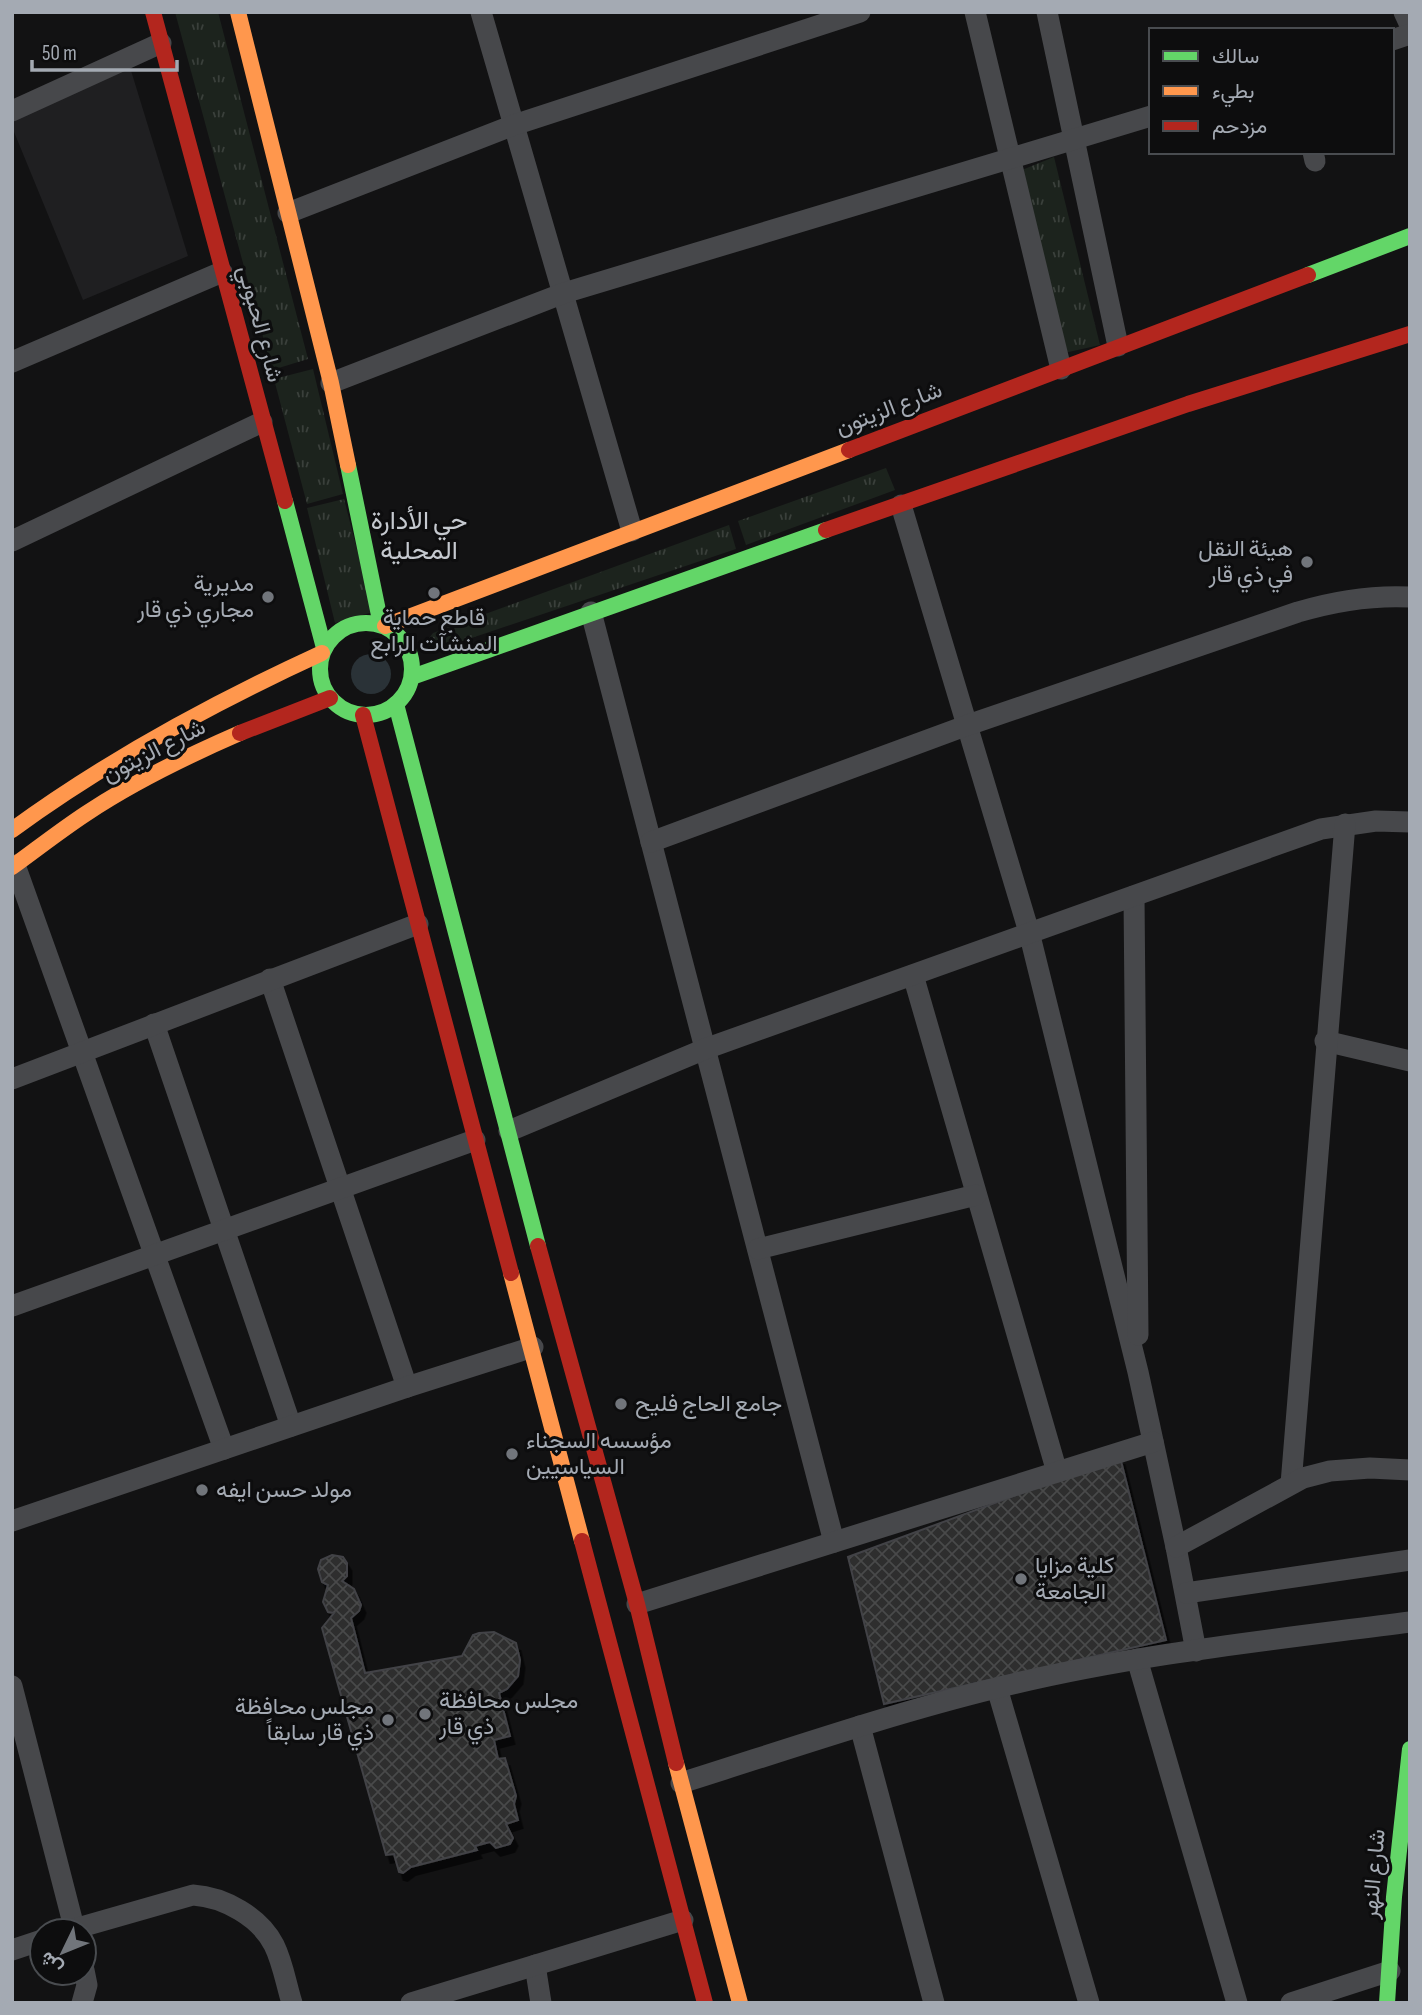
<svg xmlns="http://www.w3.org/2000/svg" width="1422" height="2015" font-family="'Sofia Sans Condensed',Vazirmatn,sans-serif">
<defs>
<pattern id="grass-tufts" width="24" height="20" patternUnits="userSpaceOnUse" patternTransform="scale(1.75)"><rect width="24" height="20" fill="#1c231d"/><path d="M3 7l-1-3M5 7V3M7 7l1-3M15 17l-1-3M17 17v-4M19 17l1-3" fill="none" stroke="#3a403b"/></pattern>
<pattern id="building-cross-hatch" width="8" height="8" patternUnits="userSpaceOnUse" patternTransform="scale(1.75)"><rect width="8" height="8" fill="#2d2d2e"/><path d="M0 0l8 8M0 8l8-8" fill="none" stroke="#48494a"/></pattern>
<filter id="shadow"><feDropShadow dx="4.5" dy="8" stdDeviation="0" flood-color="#0009"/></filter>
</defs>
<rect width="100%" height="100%" fill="#121213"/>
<polygon fill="#1f1f21" points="129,64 188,256 83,300 12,127 12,113"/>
<g fill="url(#grass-tufts)">
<polygon points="175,12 218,12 308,359 272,370"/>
<polygon points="1054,157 1100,345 1064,353 1017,172"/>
<polygon points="313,369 343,494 307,504 274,379"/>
<polygon points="886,468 895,490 746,545 738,521"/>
<polygon points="344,499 373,612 335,623 307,508"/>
<polygon points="729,525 736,549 430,652 426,642 433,633"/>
</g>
<circle fill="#2a3237" cx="371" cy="674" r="20"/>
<g fill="url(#building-cross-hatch)" stroke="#424346" stroke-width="2" filter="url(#shadow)">
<polygon points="1120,1457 1166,1640 884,1704 848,1557"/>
<polygon points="332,1555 343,1557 347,1563 347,1576 342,1581 354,1589 361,1605 359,1611 351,1618 365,1673 462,1656 473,1635 479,1633 494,1632 516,1643 520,1660 518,1676 507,1689 499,1693 510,1736 494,1740 498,1759 505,1758 516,1796 514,1804 518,1820 506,1824 513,1838 510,1844 496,1848 490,1842 475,1846 477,1850 411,1867 403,1873 399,1872 394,1854 386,1855 322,1628 334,1613 328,1612 323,1602 328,1585 322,1582 318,1569 321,1560"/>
</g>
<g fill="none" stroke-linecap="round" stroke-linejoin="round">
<g stroke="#47484b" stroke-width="21">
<polyline points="481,12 632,531"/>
<polyline points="975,12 1061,369"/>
<polyline points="1047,12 1118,346"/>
<polyline points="1404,12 1410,25"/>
<polyline points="1392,40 1410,34"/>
<polyline points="12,111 161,43"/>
<polyline points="1313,152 1315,161"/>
<polyline points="288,213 514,125 860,12"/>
<polyline points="12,362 222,272"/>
<polyline points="331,383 564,293 1151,116"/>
<polyline points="901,505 1029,932 1138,1372 1176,1547 1196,1651"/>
<polyline points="12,541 262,422"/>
<polyline points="591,612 834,1542"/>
<path d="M 651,842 L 968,725 L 1298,612 C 1335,601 1371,595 1410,597"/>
<polyline points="15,865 224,1449"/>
<polyline points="1134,896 1138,1335"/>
<polyline points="913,975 1057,1472"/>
<polyline points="270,979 407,1387"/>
<polyline points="154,1024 291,1426"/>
<polyline points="1325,1041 1410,1061"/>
<polyline points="12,1079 418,924"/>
<polyline points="509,1131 705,1049 1321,829 1376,821 1410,822"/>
<polyline points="758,1249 976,1195"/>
<polyline points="12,1306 475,1140"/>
<polyline points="1291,1484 1345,824"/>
<polyline points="12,1521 407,1387 533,1347"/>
<polyline points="1176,1547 1303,1478 1330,1471 1370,1468 1410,1470"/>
<polyline points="1186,1593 1410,1560"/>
<polyline points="637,1604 1153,1442"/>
<polyline points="1137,1659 1237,2003"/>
<polyline points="12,1686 75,1931"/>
<polyline points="997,1688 1089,2003"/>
<polyline points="860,1726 934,2003"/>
<path d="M 681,1783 C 786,1750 890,1714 996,1688 C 1132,1654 1272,1640 1410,1622"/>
<path d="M 67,1931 L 193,1895 C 224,1897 260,1917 274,1945 C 283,1963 286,1984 292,2003"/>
<polyline points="12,1950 42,1940"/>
<polyline points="535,1965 541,2003"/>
<polyline points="82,2003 87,1985 84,1970"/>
<polyline points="411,2003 683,1920"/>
<polyline points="1291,2003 1390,1971"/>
</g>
<g stroke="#63d668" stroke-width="16">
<polyline points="1308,275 1410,236"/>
<polyline points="348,465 381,625"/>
<polyline points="285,501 324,648"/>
<circle cx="366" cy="669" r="46"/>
<polyline points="412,677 826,530"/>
<polyline points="396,704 538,1246"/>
<polyline points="1387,2003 1394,1897 1410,1749"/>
</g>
<g stroke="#ff974d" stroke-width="16">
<polyline points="238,12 331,383 348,465"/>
<polyline points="385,626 849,450"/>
<path d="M 12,830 C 109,759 213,703 322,653"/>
<path d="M 12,867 C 37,849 61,830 87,813 C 135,781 187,756 240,733"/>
<polyline points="511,1273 582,1541"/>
<polyline points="676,1763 740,2003"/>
</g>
<g stroke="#b3261e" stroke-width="16">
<polyline points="153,12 285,501"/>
<polyline points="849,450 1308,275"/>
<polyline points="826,530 1188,404 1410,334"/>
<polyline points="363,715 511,1273"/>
<polyline points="240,733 330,698"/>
<polyline points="538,1246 637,1604 676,1763"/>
<polyline points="582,1541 705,2003"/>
</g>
</g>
<g fill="#71757b" stroke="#0d0d0e" stroke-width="2.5">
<circle cx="1307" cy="562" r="7"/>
<circle cx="434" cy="593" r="7"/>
<circle cx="268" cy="597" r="7"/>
<circle cx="621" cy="1404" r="7"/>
<circle cx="512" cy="1454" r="7"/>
<circle cx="202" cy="1490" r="7"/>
<circle cx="1021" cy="1579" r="7"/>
<circle cx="425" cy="1714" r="7"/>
<circle cx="388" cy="1720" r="7"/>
</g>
<g text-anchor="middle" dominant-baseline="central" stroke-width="6" stroke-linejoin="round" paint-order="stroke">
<g font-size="23" fill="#a4aab3" stroke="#0d0d0e">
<text transform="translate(260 324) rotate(75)">شارع الحبوبي</text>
<text transform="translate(889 409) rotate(-21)">شارع الزيتون</text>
<text transform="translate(154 751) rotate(-27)">شارع الزيتون</text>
<text transform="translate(1374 1874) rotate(-85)">شارع النهر</text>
</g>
<g font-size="23" fill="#a4aab3" stroke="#0d0d0e" text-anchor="start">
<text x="1293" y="549" text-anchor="end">هيئة النقل<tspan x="1293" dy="26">في ذي قار</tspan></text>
<text x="254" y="584" text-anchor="end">مديرية<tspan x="254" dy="26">مجاري ذي قار</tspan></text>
<text x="434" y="618" text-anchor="middle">قاطع حماية<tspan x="434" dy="26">المنشآت الرابع</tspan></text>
<text x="635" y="1404">جامع الحاج فليح</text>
<text x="526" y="1441">مؤسسه السجناء<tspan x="526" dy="26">السياسيين</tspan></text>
<text x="216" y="1490">مولد حسن ايفه</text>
<text x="1035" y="1566">كلية مزايا<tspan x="1035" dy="26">الجامعة</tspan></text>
<text x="439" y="1701">مجلس محافظة<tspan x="439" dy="26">ذي قار</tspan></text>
<text x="374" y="1707" text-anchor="end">مجلس محافظة<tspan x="374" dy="26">ذي قار سابقاً</tspan></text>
</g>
<g font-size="26" fill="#c5c9cf" stroke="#0d0d0e">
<text x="419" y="521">حي الأدارة<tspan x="419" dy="30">المحلية</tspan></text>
</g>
</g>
<rect width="1422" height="2015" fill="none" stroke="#a4aab3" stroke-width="28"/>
<rect x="1149" y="28" width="245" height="126" fill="#0d0d0e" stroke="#494c50" stroke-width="2"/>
<rect x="1163" y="51" width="35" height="10" fill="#63d668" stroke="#494c50" stroke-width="2"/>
<text x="1212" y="63" font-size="21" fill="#a4aab3">سالك</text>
<rect x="1163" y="86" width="35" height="10" fill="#ff974d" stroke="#494c50" stroke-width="2"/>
<text x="1212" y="98" font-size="21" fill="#a4aab3">بطيء</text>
<rect x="1163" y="121" width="35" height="10" fill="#b3261e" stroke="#494c50" stroke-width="2"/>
<text x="1212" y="133" font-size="21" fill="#a4aab3">مزدحم</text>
<g transform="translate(63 1952) rotate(227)"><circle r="33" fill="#0d0d0e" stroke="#494c50" stroke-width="2"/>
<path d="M0-5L12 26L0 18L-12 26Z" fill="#71757b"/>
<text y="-10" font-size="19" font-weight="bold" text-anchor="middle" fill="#a4aab3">ش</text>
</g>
<path d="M32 60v10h145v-10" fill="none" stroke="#a4aab3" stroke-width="3.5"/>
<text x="42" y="60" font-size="21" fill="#a4aab3" stroke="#0d0d0e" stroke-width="5" paint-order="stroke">50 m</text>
</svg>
